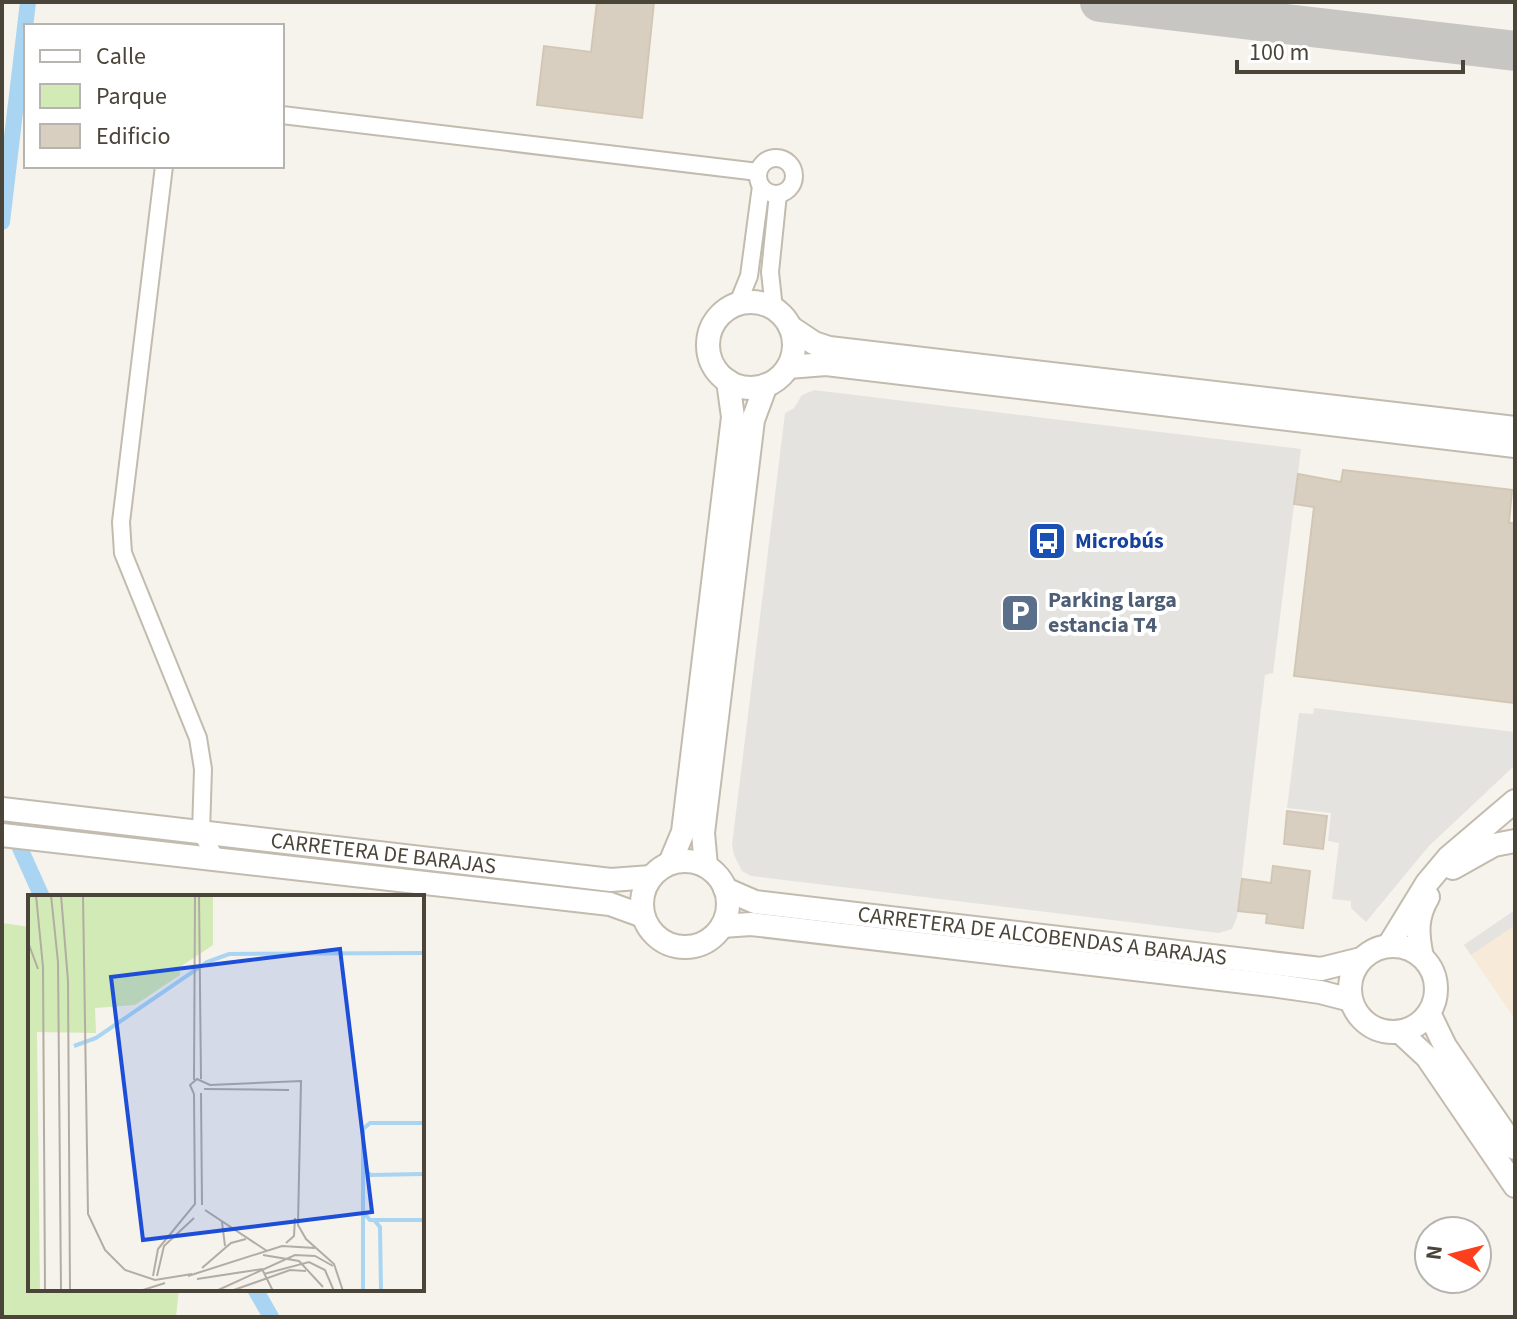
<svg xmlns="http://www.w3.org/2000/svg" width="1517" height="1319" font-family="'Source Sans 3',sans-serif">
<rect width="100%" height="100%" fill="#f6f3ec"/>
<polygon fill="#f7ead8" points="1515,910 1515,1019 1464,945"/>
<polygon fill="#d2eab5" points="2,923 30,927 30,1289 179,1289 176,1317 2,1317"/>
<g fill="#e5e3e0">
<polygon points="814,390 1301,449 1273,673 1265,675 1237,917 1232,929 1219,933 751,876 742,871 734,855 732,845 785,413 794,408 802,395"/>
<polygon points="1314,708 1515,732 1515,765 1428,847 1366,922 1351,908 1351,901 1332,899 1339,843 1328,841 1331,813 1287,808 1299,713 1313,714"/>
<polygon points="1515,910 1515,925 1471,955 1464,945"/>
</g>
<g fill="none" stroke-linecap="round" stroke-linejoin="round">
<g stroke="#a9d4f2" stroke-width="16">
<polyline points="2,222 28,2"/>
<polyline points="2,808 42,897"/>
<polyline points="255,1289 271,1317"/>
</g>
<polyline stroke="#c8c6c3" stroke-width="40" points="1100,2 1515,51"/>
</g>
<g fill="#d8cfc1" stroke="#d3c7b4" stroke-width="2">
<polygon points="597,2 654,2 642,118 537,105 544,46 591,52"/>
<polygon points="1343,470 1512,490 1509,523 1515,523 1515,703 1294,676 1314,507 1294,504 1298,474 1341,482"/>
<polygon points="1287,811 1327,816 1323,849 1284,844"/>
<polygon points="1273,866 1310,871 1303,928 1266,923 1267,914 1238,911 1242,879 1271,883"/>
</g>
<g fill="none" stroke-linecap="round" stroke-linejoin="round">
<defs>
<g id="minor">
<polyline points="282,115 758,172"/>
<circle cx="776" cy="176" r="18"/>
<polyline points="164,166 121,522 123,553 198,738 203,769 201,832 216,859"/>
<polyline points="738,303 749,276 761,186"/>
<polyline points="774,309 770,272 778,194"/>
</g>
<g id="tertiary">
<circle cx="751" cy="345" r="43"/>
<polyline points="790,327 814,343 829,348 1515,428"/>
<polyline points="788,367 826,364 1515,446"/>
<path id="s1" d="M 2,809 L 611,880 L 651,877"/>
<polyline points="2,835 610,904 643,916"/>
<circle cx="685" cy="904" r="43"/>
<polyline points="670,863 683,832 733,417 728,381"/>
<polyline points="706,866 703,833 753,420 766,385"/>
<polyline points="1453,868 1494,845 1515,841"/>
<path id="s2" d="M 725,889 L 755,902 L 1321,969 L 1361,959"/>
<polyline points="722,926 751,924 1271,985 1320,992 1351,1000"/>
<polyline points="1389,945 1427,883 1448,858 1515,801"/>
<circle cx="1393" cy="989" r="43"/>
<path d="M 1422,957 C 1417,934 1416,917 1428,897"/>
<polyline points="1429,1013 1445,1046 1515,1148"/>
<polyline points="1400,1032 1427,1057 1515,1186"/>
</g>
</defs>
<use href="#minor" stroke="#c2bbae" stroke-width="20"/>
<use href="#tertiary" stroke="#c2bbae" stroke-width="26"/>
<use href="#minor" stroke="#fff" stroke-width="16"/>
<use href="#tertiary" stroke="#fff" stroke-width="22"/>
</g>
<defs>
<symbol id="bus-square" viewBox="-11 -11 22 22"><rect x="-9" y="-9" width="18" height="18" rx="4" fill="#1a4fb4" stroke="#fff"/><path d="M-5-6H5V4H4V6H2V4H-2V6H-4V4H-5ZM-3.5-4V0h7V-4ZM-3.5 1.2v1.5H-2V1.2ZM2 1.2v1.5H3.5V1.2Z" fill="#fff"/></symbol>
<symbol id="parking-square" viewBox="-11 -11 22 22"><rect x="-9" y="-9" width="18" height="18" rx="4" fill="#5c6f8a" stroke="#fff"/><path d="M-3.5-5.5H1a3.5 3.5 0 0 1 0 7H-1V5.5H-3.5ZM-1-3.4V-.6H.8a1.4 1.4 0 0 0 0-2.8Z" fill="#fff"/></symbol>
</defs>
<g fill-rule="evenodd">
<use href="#bus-square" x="1025" y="519" width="44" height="44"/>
<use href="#parking-square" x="998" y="591" width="44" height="44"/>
</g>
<g text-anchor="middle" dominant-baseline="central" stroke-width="8" stroke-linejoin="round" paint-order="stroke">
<g font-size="22" font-weight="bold" fill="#164399" stroke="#fff" text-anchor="start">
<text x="1075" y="541">Microbús</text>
</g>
<g font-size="22" font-weight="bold" fill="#4e5e75" stroke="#fff" text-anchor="start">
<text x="1048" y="600">Parking larga<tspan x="1048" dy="25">estancia T4</tspan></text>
</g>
<g font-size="22" fill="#4b4439" stroke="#fff">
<text stroke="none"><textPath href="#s1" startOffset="384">CARRETERA DE BARAJAS</textPath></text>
<text stroke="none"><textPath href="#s2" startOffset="322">CARRETERA DE ALCOBENDAS A BARAJAS</textPath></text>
</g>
</g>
<g transform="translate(28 895)">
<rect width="396" height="396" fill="#f6f3ec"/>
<path d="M 0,1 L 185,1 L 185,50 L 152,72 L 152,80 L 107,110 L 67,113 L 68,138 L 9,137 L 12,396 L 0,395 Z" fill="#d2eab5"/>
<path fill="none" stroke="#a9d4f2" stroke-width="4" d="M 46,151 L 68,143 L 179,67 L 201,59 L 396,58M 335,274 L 343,280 L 396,279M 335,317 L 342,325 L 396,325M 346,325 L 352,332 L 353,396M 335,396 L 335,234 L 342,228 L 396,228"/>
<path fill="none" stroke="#b2ada4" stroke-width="2" d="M 8,0 L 15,72 L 17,396M 23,0 L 30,67 L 33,396M 33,0 L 40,86 L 42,396M 55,0 L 60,319 L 77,355 L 97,375 L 127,385 L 164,379M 171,0 L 173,184M 0,47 L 10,74M 166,185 L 167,0M 176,194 L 261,195M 173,198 L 174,310M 166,199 L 162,190 L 169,184 L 182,190 L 273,186 L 270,330 L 278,344 L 306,369 L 315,396M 177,315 L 239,356M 194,327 L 197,351M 258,348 L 266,341 L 267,323M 235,360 L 271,366 L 295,392M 174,373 L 203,348 L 218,344M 236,379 L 281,367 L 297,375 L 306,396M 125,381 L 130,354 L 167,309 L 166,199M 129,381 L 136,351 L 166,323M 160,381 L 254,351 L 287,353M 169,384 L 234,374 L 245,396M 112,396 L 137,388M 188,396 L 267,360 L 287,361 L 305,371M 203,396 L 262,375 L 278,376"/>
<path fill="#1d4ed8" fill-opacity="0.15" stroke="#1d4ed8" stroke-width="4" d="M 312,54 L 344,317 L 115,345 L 83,82 Z"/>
<rect width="396" height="396" fill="none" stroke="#4b4439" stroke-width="4"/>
</g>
<rect width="1517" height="1319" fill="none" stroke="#4b4439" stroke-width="8"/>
<rect x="24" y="24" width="260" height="144" fill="#ffffff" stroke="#b7b4b0" stroke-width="2"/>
<rect x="40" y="50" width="40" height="12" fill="#ffffff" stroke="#b7b4b0" stroke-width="2"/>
<text x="96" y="64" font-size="24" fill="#4b4439">Calle</text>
<rect x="40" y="84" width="40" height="24" fill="#d2eab5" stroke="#b7b4b0" stroke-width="2"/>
<text x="96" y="104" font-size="24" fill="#4b4439">Parque</text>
<rect x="40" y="124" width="40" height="24" fill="#d8cfc1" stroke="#b7b4b0" stroke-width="2"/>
<text x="96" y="144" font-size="24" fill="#4b4439">Edificio</text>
<g transform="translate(1453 1255) rotate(277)"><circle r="38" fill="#ffffff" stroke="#b7b4b0" stroke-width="2"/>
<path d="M0-6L14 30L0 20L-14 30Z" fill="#fc3f1d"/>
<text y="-12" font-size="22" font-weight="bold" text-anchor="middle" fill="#4b4439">N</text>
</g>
<path d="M1237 60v12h226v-12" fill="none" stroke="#4b4439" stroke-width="4"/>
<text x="1249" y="60" font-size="24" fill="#4b4439" stroke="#ffffff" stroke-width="6" paint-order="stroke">100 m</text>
</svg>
